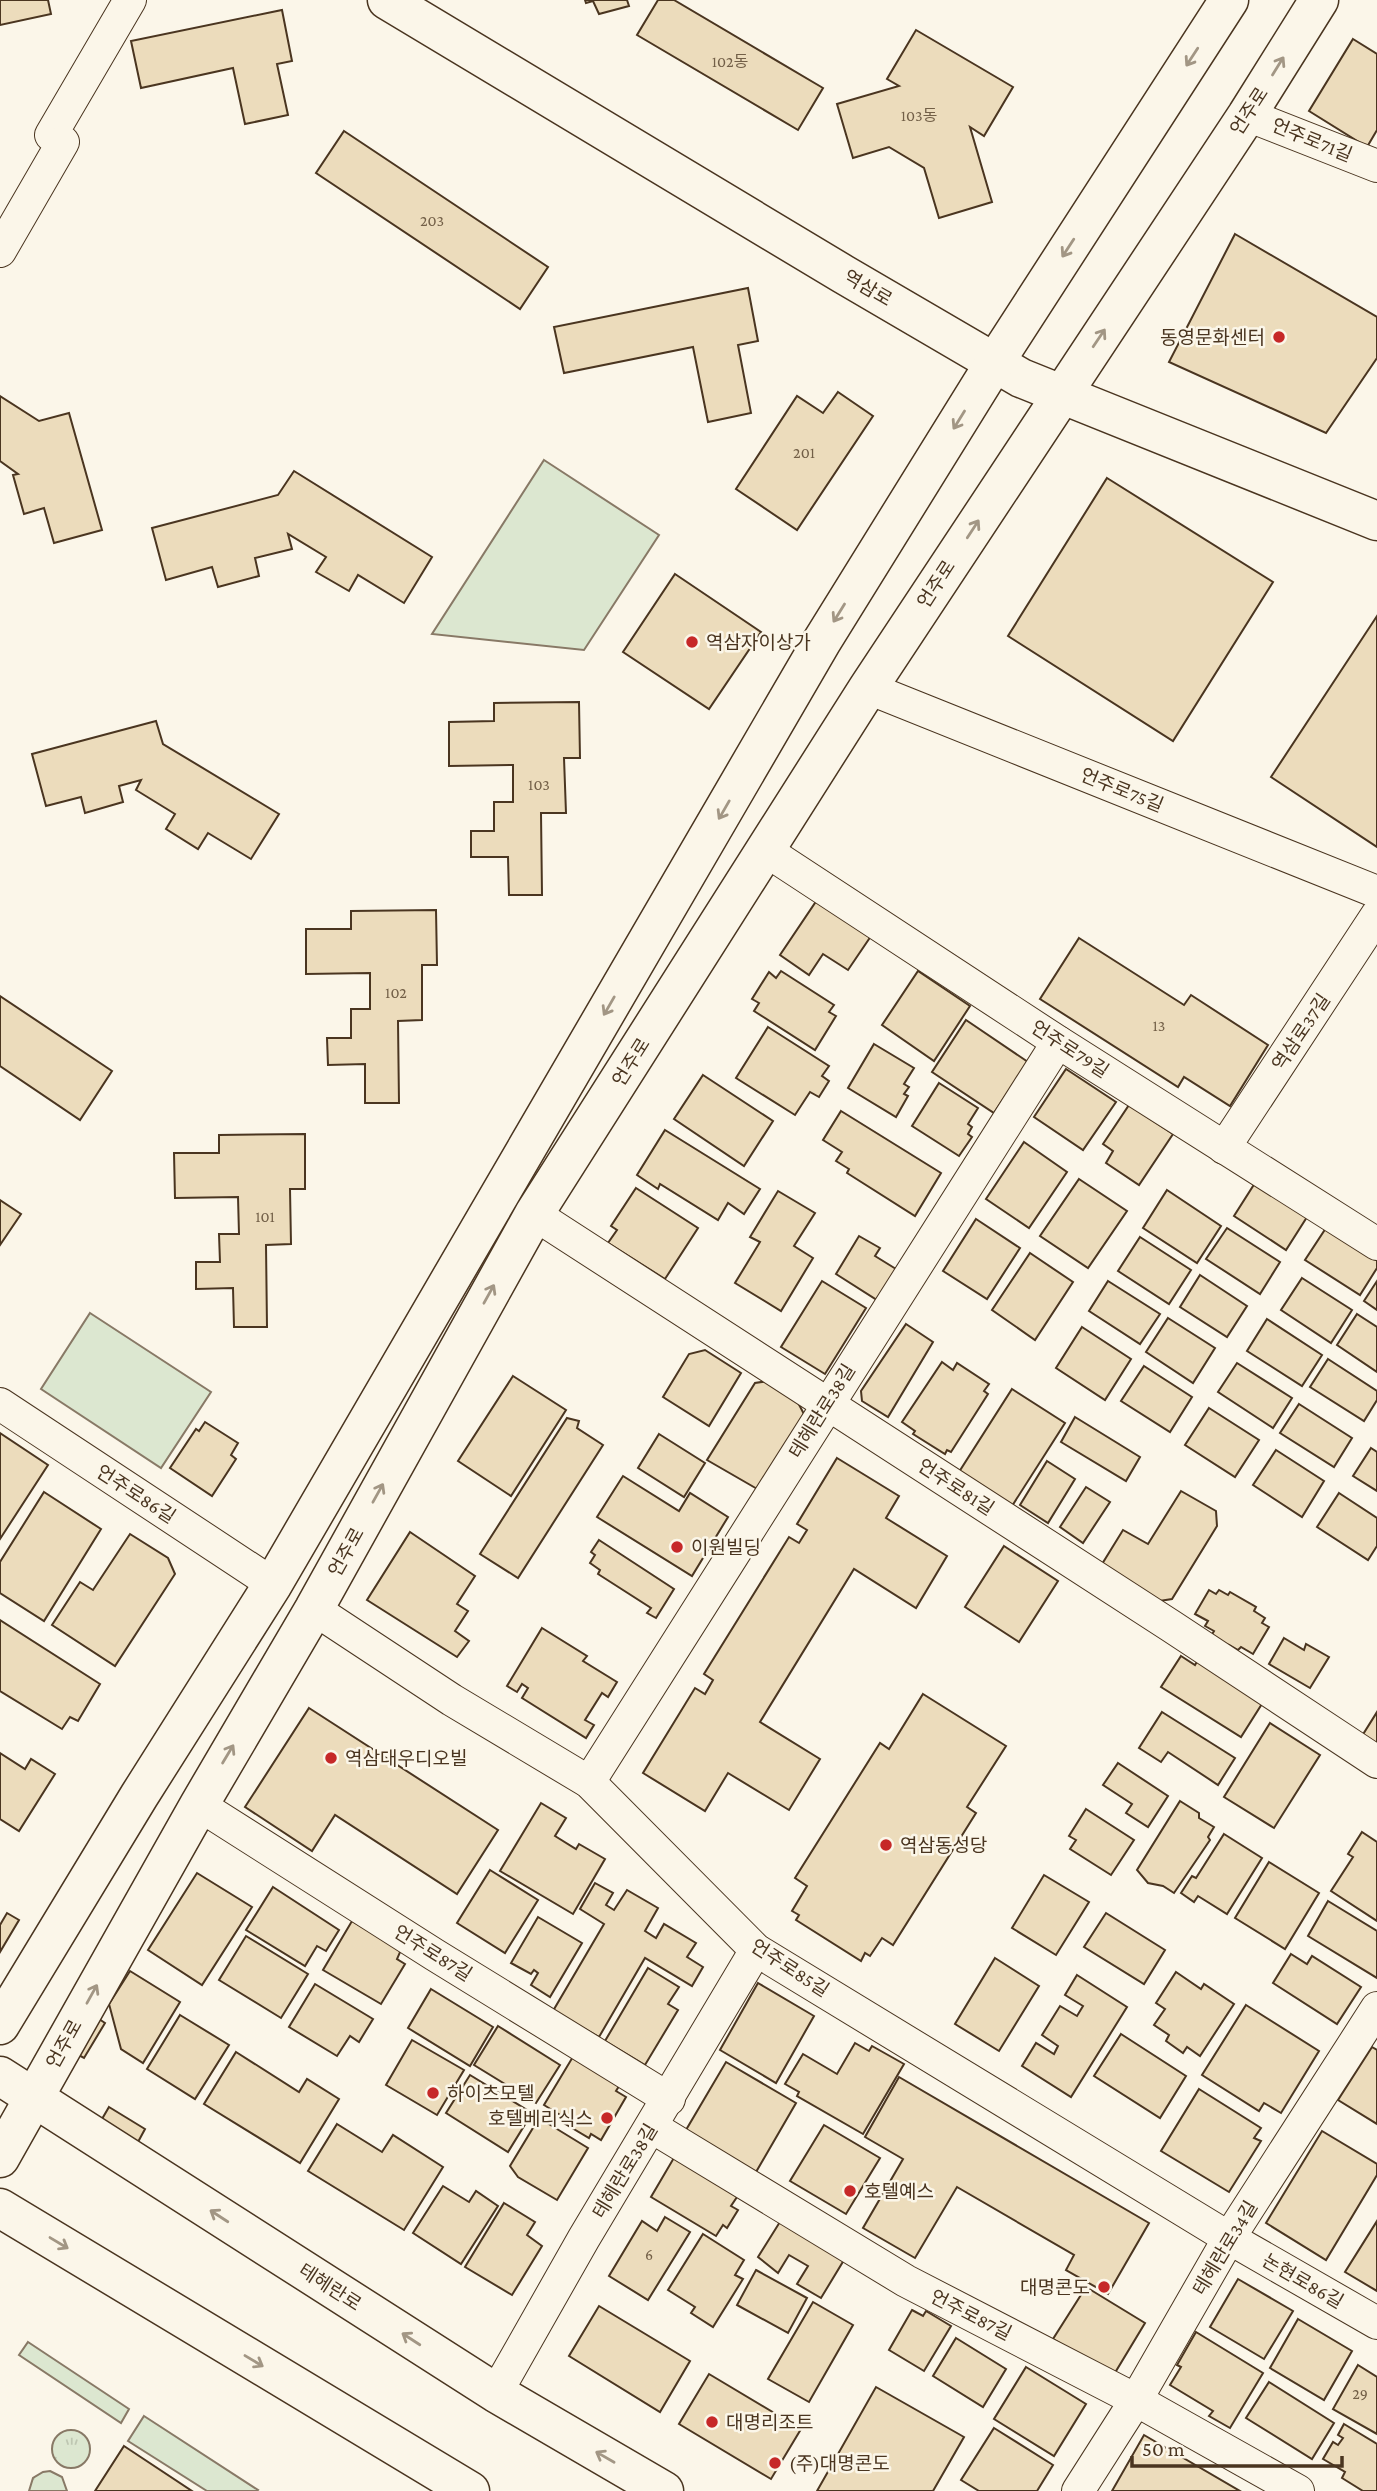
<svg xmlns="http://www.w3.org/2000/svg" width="1377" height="2491" font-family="'Crimson Pro','Noto Sans KR',serif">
<defs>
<pattern id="grass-tufts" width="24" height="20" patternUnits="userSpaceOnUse" patternTransform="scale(1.75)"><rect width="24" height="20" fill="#dce7d0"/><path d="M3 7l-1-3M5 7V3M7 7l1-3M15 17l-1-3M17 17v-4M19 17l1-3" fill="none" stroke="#bec7b2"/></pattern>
</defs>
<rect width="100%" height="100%" fill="#fbf6e9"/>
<g fill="url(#grass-tufts)" stroke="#887966" stroke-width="2">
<circle cx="71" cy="2449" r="19"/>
<polygon points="50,2471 62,2477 67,2491 29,2491 33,2478 43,2472"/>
</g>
<g fill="#dce7d0" stroke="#887966" stroke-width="2">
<polygon points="544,460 659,535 584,650 432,634"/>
<polygon points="90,1313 211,1392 161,1468 41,1389"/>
<polygon points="28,2342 129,2409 121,2423 19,2355"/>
<polygon points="144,2416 258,2490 257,2491 207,2491 128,2441"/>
</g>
<g fill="#ecdcbc" stroke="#4a3520" stroke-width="2">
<polygon points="0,0 48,0 51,14 0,25"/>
<polygon points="585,0 627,0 629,6 599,14 593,1 586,3"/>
<polygon points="658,0 674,0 823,88 798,130 637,35"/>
<polygon points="282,10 292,61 277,64 288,115 245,124 233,68 141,88 131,41"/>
<polygon points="916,30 1013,87 984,136 970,127 992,202 939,218 924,168 889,147 853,158 837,104 899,86 887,79"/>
<polygon points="1353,39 1377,54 1377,130 1367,147 1309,111"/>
<polygon points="344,131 548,267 520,309 316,173"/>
<polygon points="1235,234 1377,317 1377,358 1326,433 1169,362"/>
<polygon points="748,288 758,341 738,345 751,413 708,422 693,347 564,373 554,327"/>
<polygon points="838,392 873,416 797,530 736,489 797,396 823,413"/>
<polygon points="0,396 39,421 69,413 102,530 54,543 44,508 24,514 13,475 18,474 0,461"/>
<polygon points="294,471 432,557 404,603 358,575 349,591 316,572 326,557 288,534 292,549 255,558 259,576 218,587 212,567 166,580 152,528 278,495"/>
<polygon points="1107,478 1273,582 1173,741 1008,636"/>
<polygon points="675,574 761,632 709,709 623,652"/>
<polygon points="1377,616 1377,847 1271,777"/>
<polygon points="579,702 580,758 564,758 566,813 541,813 542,895 509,895 508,857 471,857 471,831 494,831 494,802 513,802 513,765 449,766 449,722 494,721 494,703"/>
<polygon points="156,721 163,744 279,814 251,859 208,833 198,849 166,829 175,814 136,790 141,780 119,786 123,802 85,813 81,797 46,806 32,754"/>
<polygon points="817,900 871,936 848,970 823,954 809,975 780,955"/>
<polygon points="436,910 437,965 422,965 422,1020 398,1021 399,1103 365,1103 365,1064 328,1065 327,1038 351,1038 351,1009 370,1009 370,973 306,974 306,929 351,929 351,911"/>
<polygon points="1079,938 1184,1005 1191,995 1268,1045 1230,1106 1184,1077 1178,1087 1040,999"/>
<polygon points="781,971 834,1005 829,1012 836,1016 815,1050 754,1011 759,1003 752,999 769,972 776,978"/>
<polygon points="918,971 970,1006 934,1061 882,1025"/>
<polygon points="0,996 112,1071 80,1120 0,1066"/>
<polygon points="966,1020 1028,1062 994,1113 932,1072"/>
<polygon points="768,1027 829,1066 822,1076 829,1081 819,1097 810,1092 795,1115 736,1078"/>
<polygon points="874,1044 914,1068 904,1084 909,1087 904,1094 908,1096 896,1117 848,1088"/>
<polygon points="1066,1069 1116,1102 1083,1150 1034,1117"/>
<polygon points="703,1075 773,1121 744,1166 674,1119"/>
<polygon points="939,1083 978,1108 968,1124 972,1127 968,1134 972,1137 959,1156 912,1126"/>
<polygon points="1129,1105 1173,1134 1139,1185 1106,1163 1113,1151 1103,1144"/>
<polygon points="841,1111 941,1173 915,1216 847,1173 849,1169 836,1161 842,1152 823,1140"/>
<polygon points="665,1130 760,1189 744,1214 728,1203 718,1220 660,1184 658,1189 637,1175"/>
<polygon points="305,1134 305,1189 290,1189 291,1244 266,1245 267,1327 234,1327 233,1288 196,1289 196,1262 220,1262 219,1234 239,1234 238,1197 175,1198 174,1153 219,1153 219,1135"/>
<polygon points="1024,1142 1067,1172 1029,1228 986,1199"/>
<polygon points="1079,1179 1127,1211 1088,1268 1040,1236"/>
<polygon points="1255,1183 1307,1217 1286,1250 1234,1216"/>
<polygon points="636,1188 698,1228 665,1279 608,1243 617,1230 611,1226"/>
<polygon points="1167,1190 1221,1226 1197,1263 1143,1228"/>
<polygon points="778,1191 815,1213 794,1246 813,1258 781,1311 735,1283 760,1242 750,1237"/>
<polygon points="0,1200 21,1214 0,1245"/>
<polygon points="976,1219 1020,1248 987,1299 943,1271"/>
<polygon points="1328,1225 1377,1257 1377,1268 1360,1295 1305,1260"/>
<polygon points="1227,1228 1280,1262 1260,1294 1206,1259"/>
<polygon points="859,1236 880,1248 875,1256 896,1269 877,1300 836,1274"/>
<polygon points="1140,1237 1191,1270 1169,1304 1118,1271"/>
<polygon points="1030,1253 1073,1282 1035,1340 992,1310"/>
<polygon points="1200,1275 1247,1306 1227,1337 1180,1307"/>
<polygon points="1302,1278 1352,1310 1331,1343 1281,1310"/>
<polygon points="822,1281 866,1308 825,1374 781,1347"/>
<polygon points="1108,1281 1160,1314 1140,1344 1089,1311"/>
<polygon points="1377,1281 1377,1310 1364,1301"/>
<polygon points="1357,1314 1377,1327 1377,1372 1337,1345"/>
<polygon points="1168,1318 1215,1348 1193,1383 1146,1352"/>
<polygon points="1267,1319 1322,1355 1302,1386 1247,1351"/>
<polygon points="906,1324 933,1342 888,1417 862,1401 861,1391"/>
<polygon points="1082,1327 1131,1359 1105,1400 1056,1368"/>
<polygon points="705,1350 741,1373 709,1426 663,1397 689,1354"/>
<polygon points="1328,1359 1377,1391 1377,1400 1364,1421 1310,1387"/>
<polygon points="942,1362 953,1370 957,1363 989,1384 984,1391 988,1394 951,1452 947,1450 945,1454 913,1434 915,1431 902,1422"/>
<polygon points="1237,1363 1292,1398 1273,1428 1218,1392"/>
<polygon points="1144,1366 1192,1397 1170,1432 1121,1401"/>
<polygon points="513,1376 566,1410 511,1496 458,1461"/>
<polygon points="768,1381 795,1397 805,1416 759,1490 707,1460 755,1383"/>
<polygon points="1012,1389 1065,1423 1012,1506 959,1472"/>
<polygon points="1299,1404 1352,1438 1334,1467 1280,1433"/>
<polygon points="1209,1408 1259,1440 1235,1477 1185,1445"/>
<polygon points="1075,1417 1140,1457 1126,1481 1061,1442"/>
<polygon points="567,1418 579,1421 577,1428 603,1445 518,1578 480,1554"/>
<polygon points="205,1422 238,1443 231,1455 236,1459 212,1496 170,1468 196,1429 199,1431"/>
<polygon points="0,1433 48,1465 0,1539"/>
<polygon points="659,1434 705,1463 684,1497 638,1468"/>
<polygon points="1371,1448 1377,1452 1377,1491 1353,1476"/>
<polygon points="1276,1450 1324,1481 1302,1517 1253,1485"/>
<polygon points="837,1458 899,1496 886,1518 947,1556 916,1608 854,1569 760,1722 820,1759 789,1810 728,1773 705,1811 643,1773 695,1688 705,1694 713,1680 704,1674 789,1537 799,1543 807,1530 797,1524"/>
<polygon points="1047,1461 1075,1479 1048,1523 1020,1505"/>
<polygon points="623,1476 679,1511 690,1493 728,1517 692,1576 597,1517"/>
<polygon points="1086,1487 1110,1502 1083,1543 1060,1527"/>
<polygon points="1181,1491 1216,1511 1217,1526 1172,1599 1153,1602 1099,1569 1123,1530 1148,1544"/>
<polygon points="44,1492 101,1529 44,1621 0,1593 0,1562"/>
<polygon points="1339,1493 1377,1518 1377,1546 1368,1560 1317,1527"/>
<polygon points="410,1532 475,1576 457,1604 468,1611 455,1631 469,1641 457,1657 367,1600"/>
<polygon points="130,1534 168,1558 175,1574 115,1666 52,1625 80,1582 93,1590"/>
<polygon points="599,1540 674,1589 656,1618 647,1613 651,1608 598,1574 600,1570 590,1563 595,1555 591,1552"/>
<polygon points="1004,1546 1058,1581 1019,1642 965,1607"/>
<polygon points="1209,1590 1216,1594 1219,1590 1228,1595 1230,1592 1256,1607 1254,1611 1265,1618 1262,1623 1269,1627 1253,1654 1241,1647 1238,1650 1229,1645 1228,1647 1211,1636 1214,1631 1205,1626 1208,1621 1195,1614"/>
<polygon points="0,1620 100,1684 78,1721 70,1717 62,1729 0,1691"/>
<polygon points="542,1628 587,1656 583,1661 617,1682 608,1697 602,1693 585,1720 594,1725 586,1738 522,1698 528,1688 522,1684 517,1692 507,1686"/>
<polygon points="1284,1638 1304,1650 1306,1644 1329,1657 1310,1688 1269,1664"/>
<polygon points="1181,1656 1195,1665 1199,1658 1265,1699 1241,1737 1161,1687"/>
<polygon points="923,1694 1006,1746 967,1807 976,1813 893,1945 882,1938 870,1956 865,1953 861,1961 796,1920 799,1915 792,1911 807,1886 795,1878 880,1743 889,1749"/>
<polygon points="309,1708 498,1830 457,1894 335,1815 312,1851 245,1807"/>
<polygon points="1162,1712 1235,1758 1218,1785 1168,1752 1161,1762 1139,1748"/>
<polygon points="1377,1712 1377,1745 1362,1736"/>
<polygon points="1270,1723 1320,1755 1274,1828 1224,1797"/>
<polygon points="0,1753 25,1769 31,1759 55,1774 19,1831 0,1819"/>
<polygon points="1118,1763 1168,1796 1148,1827 1126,1813 1132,1804 1103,1785"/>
<polygon points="1180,1801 1199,1813 1199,1818 1214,1827 1208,1837 1210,1840 1174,1893 1163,1886 1148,1883 1137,1870"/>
<polygon points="541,1803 566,1818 555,1836 576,1849 579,1844 605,1859 573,1914 500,1871"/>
<polygon points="1086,1809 1134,1840 1111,1875 1070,1849 1076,1840 1069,1836"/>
<polygon points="1362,1832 1377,1842 1377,1921 1331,1891 1353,1857 1348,1854"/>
<polygon points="1224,1834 1262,1858 1227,1914 1198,1896 1194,1902 1181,1893 1192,1876 1196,1878"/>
<polygon points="1269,1862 1319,1893 1285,1949 1235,1918"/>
<polygon points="490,1870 538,1900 505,1953 457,1923"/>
<polygon points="197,1873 252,1907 202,1985 148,1950"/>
<polygon points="1044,1875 1089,1902 1056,1955 1012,1928"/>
<polygon points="595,1883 613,1893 606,1905 614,1910 627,1890 658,1908 645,1931 656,1938 664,1924 696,1943 687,1957 703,1967 692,1986 645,1958 599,2037 553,2011 604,1924 580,1909"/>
<polygon points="273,1887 339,1930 326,1951 317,1946 305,1966 246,1930"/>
<polygon points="1328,1901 1377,1931 1377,1978 1308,1936"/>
<polygon points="7,1913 19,1920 0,1952 0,1925"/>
<polygon points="1106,1913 1165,1950 1144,1984 1084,1947"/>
<polygon points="538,1917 582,1943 550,1997 531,1985 538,1973 534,1970 531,1974 511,1963"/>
<polygon points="352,1921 401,1950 397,1959 405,1964 381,2004 323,1970"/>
<polygon points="246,1936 308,1974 281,2018 219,1980"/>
<polygon points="1291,1954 1307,1964 1312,1956 1361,1987 1337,2024 1273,1983"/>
<polygon points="995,1958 1039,1986 999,2051 955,2024"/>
<polygon points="648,1968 679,1987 668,2004 678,2010 645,2065 605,2041"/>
<polygon points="130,1971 180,2002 143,2063 121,2049 109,2004"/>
<polygon points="1176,1972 1201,1989 1204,1984 1234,2004 1200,2056 1187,2047 1183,2053 1166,2041 1169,2035 1154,2025 1165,2009 1156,2003"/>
<polygon points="1077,1975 1127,2007 1071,2097 1022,2066 1036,2043 1054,2054 1058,2046 1042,2035 1060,2006 1077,2016 1083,2006 1065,1995"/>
<polygon points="758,1983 814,2016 776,2083 720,2050"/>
<polygon points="315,1984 373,2019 359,2042 350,2036 337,2056 289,2027"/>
<polygon points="431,1989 493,2027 470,2066 408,2028"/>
<polygon points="1246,2005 1319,2051 1281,2113 1264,2103 1259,2111 1202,2075"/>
<polygon points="93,2015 105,2023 84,2058 71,2051"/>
<polygon points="180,2015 229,2045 195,2099 147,2069"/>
<polygon points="498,2026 560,2065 536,2103 474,2065"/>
<polygon points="1121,2034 1186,2076 1160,2118 1094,2076"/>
<polygon points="412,2040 464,2070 437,2115 386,2085"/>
<polygon points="855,2043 869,2051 872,2046 904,2064 863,2134 797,2096 799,2092 785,2084 803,2054 837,2074"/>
<polygon points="1372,2047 1377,2050 1377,2124 1338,2100"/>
<polygon points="236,2052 299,2092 307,2079 339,2099 300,2163 204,2104"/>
<polygon points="574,2055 621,2083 616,2091 626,2097 601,2140 591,2134 589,2138 562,2122 565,2118 544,2105"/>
<polygon points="726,2062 796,2103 756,2172 686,2130"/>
<polygon points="470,2075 532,2113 508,2152 446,2113"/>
<polygon points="899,2077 1149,2223 1108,2294 1066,2270 1074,2255 957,2187 915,2258 863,2228 903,2159 865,2137"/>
<polygon points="1199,2089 1261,2128 1254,2138 1261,2141 1229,2192 1161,2151"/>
<polygon points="109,2107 145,2129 138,2142 102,2119"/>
<polygon points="539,2118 588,2148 557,2200 518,2177 510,2166"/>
<polygon points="337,2124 382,2152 393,2135 443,2167 404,2230 308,2171"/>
<polygon points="824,2125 880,2158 846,2214 790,2181"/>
<polygon points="1322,2131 1377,2164 1377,2175 1326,2260 1266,2223"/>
<polygon points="675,2156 739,2194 731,2206 738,2210 727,2228 723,2225 716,2236 651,2197"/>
<polygon points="443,2186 469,2202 476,2191 498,2206 461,2264 413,2233"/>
<polygon points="504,2203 535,2222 527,2235 542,2246 512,2295 465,2267"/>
<polygon points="665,2217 690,2232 648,2300 609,2276 642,2221 657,2231"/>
<polygon points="783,2217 847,2255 821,2298 797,2284 808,2266 789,2255 778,2273 758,2257"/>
<polygon points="1377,2221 1377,2291 1345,2272"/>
<polygon points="703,2234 744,2260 735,2275 743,2279 713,2327 691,2313 695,2307 668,2290"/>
<polygon points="756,2270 807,2298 788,2333 737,2305"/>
<polygon points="1238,2279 1293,2311 1264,2359 1210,2327"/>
<polygon points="1086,2287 1145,2323 1113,2376 1053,2339"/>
<polygon points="813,2302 853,2325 809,2402 768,2379"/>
<polygon points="599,2306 690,2361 660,2412 569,2356"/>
<polygon points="912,2310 923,2316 926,2311 951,2326 924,2371 889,2350"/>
<polygon points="1298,2319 1352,2351 1324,2400 1270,2368"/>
<polygon points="1196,2332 1263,2373 1230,2428 1209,2416 1213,2411 1170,2385 1181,2367 1177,2365"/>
<polygon points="956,2338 1006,2369 983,2407 933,2376"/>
<polygon points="1358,2365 1377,2377 1377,2434 1333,2409"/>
<polygon points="1026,2367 1086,2404 1054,2456 994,2419"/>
<polygon points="709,2374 801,2429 771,2479 679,2424"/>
<polygon points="1269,2382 1334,2423 1312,2459 1246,2418"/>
<polygon points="876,2387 964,2437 933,2491 817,2491"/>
<polygon points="1344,2424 1377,2444 1377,2491 1363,2491 1342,2478 1345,2472 1323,2459 1333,2442 1338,2445 1343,2438 1338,2435"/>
<polygon points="994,2428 1053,2465 1037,2491 979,2491 961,2480"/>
<polygon points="1144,2435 1240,2491 1112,2491"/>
<polygon points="124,2446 192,2491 95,2491"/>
</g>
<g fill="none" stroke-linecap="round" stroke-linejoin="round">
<defs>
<g id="minor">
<polyline points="1247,115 1377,166"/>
<polyline points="51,135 130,0"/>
<polyline points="0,251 63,142"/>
<polyline points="868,688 1377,892"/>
<polyline points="765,850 1058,1042 1377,1244"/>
<polyline points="1224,1148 1377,915"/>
<polyline points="534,1214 1171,1626 1377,1762"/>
<polyline points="0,1404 273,1584"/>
<polyline points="314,1609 452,1700 589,1782 756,1950 1229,2238 1377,2323"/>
<polyline points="589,1782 1058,1042"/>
<polyline points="199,1805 435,1955 669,2099"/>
<polyline points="652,2127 906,2281 1136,2400 1298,2491"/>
<polyline points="496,2393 584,2238 756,1950"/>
<polyline points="1078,2491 1136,2400 1229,2238 1377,2008"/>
</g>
<g id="major">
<polyline points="387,0 843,274 1021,378 1377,521"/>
<polyline points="0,2025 139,1796 273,1584 822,641 995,362 1229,0"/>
<polyline points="0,2076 496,2393 664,2491"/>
<polyline points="0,2158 199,1805 314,1609 534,1214 868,688 1247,115 1319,0"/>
<polyline points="0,2208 470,2491"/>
</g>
</defs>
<use href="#minor" stroke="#4a3520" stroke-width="34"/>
<use href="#major" stroke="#4a3520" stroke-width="41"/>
<use href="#minor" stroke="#fbf6e9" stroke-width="32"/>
<use href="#major" stroke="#fbf6e9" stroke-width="38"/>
</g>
<defs><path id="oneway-shaft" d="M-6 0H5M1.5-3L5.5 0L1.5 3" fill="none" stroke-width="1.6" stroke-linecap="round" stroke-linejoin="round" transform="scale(1.75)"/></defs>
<g stroke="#a29684">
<use href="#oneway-shaft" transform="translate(1192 57) rotate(123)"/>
<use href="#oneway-shaft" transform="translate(1278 66) rotate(-58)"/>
<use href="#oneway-shaft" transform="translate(1068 248) rotate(123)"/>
<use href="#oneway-shaft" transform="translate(1099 338) rotate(-56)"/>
<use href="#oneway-shaft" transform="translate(959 420) rotate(122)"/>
<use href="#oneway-shaft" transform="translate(973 529) rotate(-57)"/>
<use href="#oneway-shaft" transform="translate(839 613) rotate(122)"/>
<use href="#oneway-shaft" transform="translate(724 810) rotate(120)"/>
<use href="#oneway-shaft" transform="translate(609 1006) rotate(120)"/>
<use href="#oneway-shaft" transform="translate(489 1294) rotate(-61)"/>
<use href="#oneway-shaft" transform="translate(378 1493) rotate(-61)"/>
<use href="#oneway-shaft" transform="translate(228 1754) rotate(-59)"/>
<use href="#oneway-shaft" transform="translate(92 1994) rotate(-61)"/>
<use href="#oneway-shaft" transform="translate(219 2216) rotate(-147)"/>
<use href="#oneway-shaft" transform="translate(59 2243) rotate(31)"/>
<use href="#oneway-shaft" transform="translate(411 2339) rotate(-147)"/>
<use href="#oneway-shaft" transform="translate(254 2361) rotate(31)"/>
<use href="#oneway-shaft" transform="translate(605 2457) rotate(-150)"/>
</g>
<g fill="#c62828" stroke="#fbf6e9" stroke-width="2.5">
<circle cx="1279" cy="337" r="7"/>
<circle cx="692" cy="642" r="7"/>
<circle cx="677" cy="1547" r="7"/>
<circle cx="331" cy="1758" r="7"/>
<circle cx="886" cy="1845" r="7"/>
<circle cx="433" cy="2093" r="7"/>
<circle cx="607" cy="2118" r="7"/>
<circle cx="850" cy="2191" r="7"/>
<circle cx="1104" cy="2287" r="7"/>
<circle cx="712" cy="2422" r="7"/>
<circle cx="775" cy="2463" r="7"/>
</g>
<g text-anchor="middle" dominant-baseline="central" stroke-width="5" stroke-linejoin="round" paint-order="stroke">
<g font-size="16" fill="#725f47">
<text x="730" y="61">102동</text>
<text x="919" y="115">103동</text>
<text x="432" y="220">203</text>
<text x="804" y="452">201</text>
<text x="539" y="784">103</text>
<text x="396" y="992">102</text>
<text x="1159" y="1025">13</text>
<text x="265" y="1216">101</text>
<text x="649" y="2254">6</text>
<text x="1360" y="2393">29</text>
</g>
<g font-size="19" fill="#4a3520" stroke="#fbf6e9">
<text transform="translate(1249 111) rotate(-57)">언주로</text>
<text transform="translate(1312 140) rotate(22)">언주로71길</text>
<text transform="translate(868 288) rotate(30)">역삼로</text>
<text transform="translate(936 584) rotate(-57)">언주로</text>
<text transform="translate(1122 790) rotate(22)">언주로75길</text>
<text transform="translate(1301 1032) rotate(-56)">역삼로37길</text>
<text transform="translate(1070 1049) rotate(33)">언주로79길</text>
<text transform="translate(631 1062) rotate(-58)">언주로</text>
<text transform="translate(822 1411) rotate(-58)">테헤란로38길</text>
<text transform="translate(956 1487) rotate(33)">언주로81길</text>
<text transform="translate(136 1494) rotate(33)">언주로86길</text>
<text transform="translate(346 1552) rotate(-61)">언주로</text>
<text transform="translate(433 1953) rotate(32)">언주로87길</text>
<text transform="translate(790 1968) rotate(33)">언주로85길</text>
<text transform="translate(64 2044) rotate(-61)">언주로</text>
<text transform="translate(625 2171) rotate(-59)">테헤란로38길</text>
<text transform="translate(1225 2248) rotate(-59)">테헤란로34길</text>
<text transform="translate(1303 2281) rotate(30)">논현로86길</text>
<text transform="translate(330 2287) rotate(33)">테헤란로</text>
<text transform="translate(971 2315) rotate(27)">언주로87길</text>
</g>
<g font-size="19" fill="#4a3520" stroke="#fbf6e9" text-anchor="start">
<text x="1265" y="337" text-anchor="end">동영문화센터</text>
<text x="706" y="642">역삼자이상가</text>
<text x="691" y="1547">이원빌딩</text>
<text x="345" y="1758">역삼대우디오빌</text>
<text x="900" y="1845">역삼동성당</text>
<text x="447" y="2093">하이츠모텔</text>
<text x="593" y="2118" text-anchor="end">호텔베리식스</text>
<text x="864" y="2191">호텔예스</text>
<text x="1090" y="2287" text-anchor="end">대명콘도</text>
<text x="726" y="2422">대명리조트</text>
<text x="789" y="2463">(주)대명콘도</text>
</g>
</g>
<path d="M1132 2456v10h210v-10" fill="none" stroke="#4a3520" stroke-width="3.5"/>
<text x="1142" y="2456" font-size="21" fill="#4a3520" stroke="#fbf6e9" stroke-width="5" paint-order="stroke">50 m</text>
</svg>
